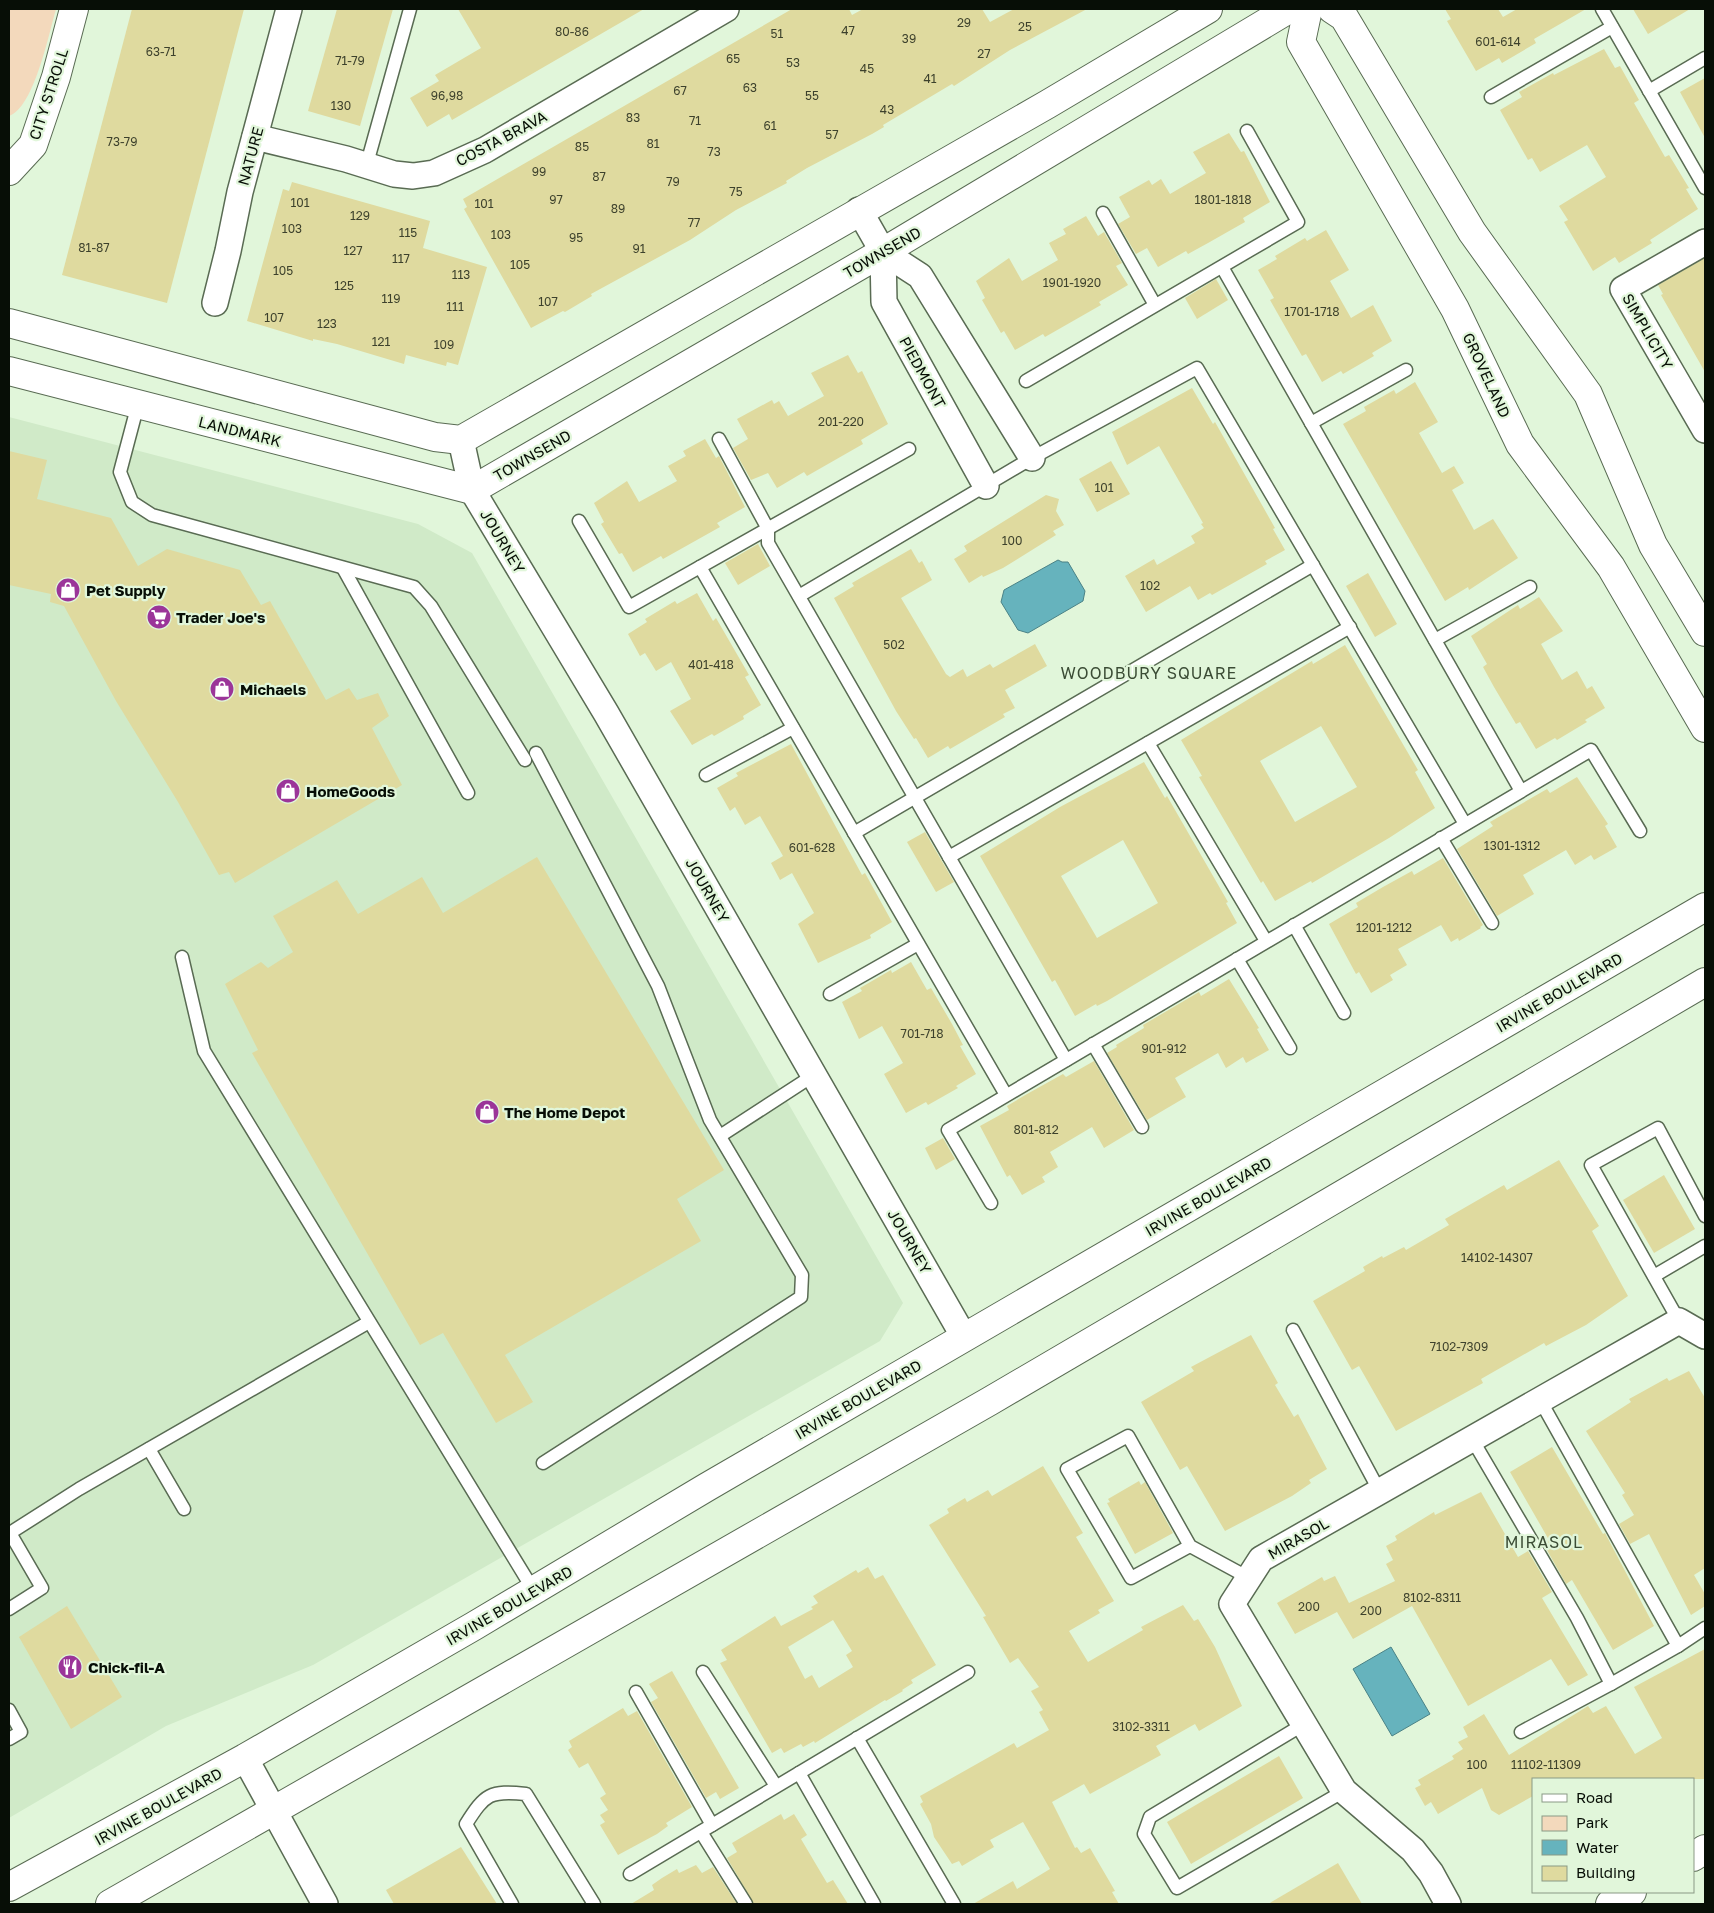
<svg xmlns="http://www.w3.org/2000/svg" width="1714" height="1913" font-family="'Golos Text',sans-serif">
<rect width="100%" height="100%" fill="#e1f6da"/>
<polygon fill="#d0eac8" points="9,417 418,524 472,553 903,1303 880,1341 313,1665 166,1726 9,1818"/>
<path fill="#f3d9bc" d="M 9,9 L 56,9 C 49,33 34,108 9,116 Z"/>
<g fill="#66b3bd" stroke="#4a8286">
<polygon points="1058,560 1062,562 1068,562 1085,591 1083,601 1028,633 1018,630 1001,602 1004,590"/>
<polygon points="1391,1647 1430,1714 1392,1736 1353,1669"/>
</g>
<g fill="#dfda9f" fill-rule="evenodd">
<polygon points="132,9 244,9 167,303 62,275"/>
<polygon points="337,9 393,9 360,126 308,111"/>
<polygon points="458,9 644,9 452,120 449,114 427,127 410,98 439,81 435,75 481,48"/>
<polygon points="792,9 849,9 852,15 863,9 982,9 990,22 1014,9 1087,9 1010,50 954,86 952,84 883,125 884,127 872,134 807,168 786,181 787,183 736,210 690,240 591,294 592,296 565,312 563,311 531,328 464,209 467,207 463,199"/>
<polygon points="1445,9 1498,9 1503,17 1517,9 1586,9 1534,39 1536,43 1502,63 1499,58 1476,71 1447,21 1451,19"/>
<polygon points="1633,9 1690,9 1648,34"/>
<polygon points="1604,49 1615,68 1620,66 1639,100 1634,103 1665,157 1669,155 1689,188 1686,189 1698,209 1650,240 1652,243 1619,263 1615,257 1593,271 1564,222 1568,220 1559,206 1606,177 1587,145 1540,172 1532,158 1528,160 1500,110 1522,97 1519,92 1553,73 1554,75"/>
<polygon points="1705,78 1705,138 1680,92"/>
<polygon points="1229,133 1241,152 1244,151 1270,202 1243,218 1245,222 1208,243 1188,254 1186,251 1158,267 1147,248 1136,254 1118,224 1130,217 1119,197 1149,180 1152,185 1161,179 1170,194 1206,173 1193,152"/>
<polygon points="292,182 430,221 423,248 487,267 458,365 447,362 446,366 406,355 404,364 337,344 313,339 313,341 247,321 283,189 289,191"/>
<polygon points="1086,216 1098,236 1104,232 1122,263 1116,266 1128,285 1099,302 1101,305 1045,337 1043,334 1015,350 1004,331 1001,333 982,300 985,298 976,281 1009,258 1022,281 1058,260 1049,243 1066,234 1063,229"/>
<polygon points="1326,230 1349,270 1330,281 1351,318 1373,305 1392,341 1372,353 1374,356 1343,374 1341,371 1322,382 1306,354 1302,356 1291,337 1270,300 1274,298 1258,270 1277,259 1275,256 1305,238 1307,241"/>
<polygon points="1705,258 1705,372 1661,295 1663,294 1658,285"/>
<polygon points="1216,279 1228,300 1197,319 1185,298"/>
<polygon points="848,355 858,373 862,371 888,424 861,440 863,444 807,476 804,472 777,488 768,473 751,480 733,448 748,439 737,419 772,400 774,404 779,401 788,416 824,396 811,373"/>
<polygon points="1415,382 1438,422 1419,433 1442,473 1454,466 1464,483 1452,490 1474,530 1493,519 1518,558 1469,590 1468,587 1445,601 1343,424 1366,411 1364,407 1394,390 1396,394"/>
<polygon points="1192,388 1213,424 1215,422 1275,528 1273,529 1285,550 1265,561 1267,564 1212,595 1210,593 1198,600 1190,586 1146,612 1125,576 1154,559 1157,565 1195,543 1191,536 1204,528 1201,524 1203,523 1159,446 1127,465 1112,432"/>
<polygon points="705,439 716,458 719,456 745,507 717,523 720,527 663,559 661,556 633,572 622,553 619,554 601,524 604,522 594,503 627,481 639,502 677,481 668,466 686,456 683,451"/>
<polygon points="9,451 47,460 37,499 111,518 138,566 167,549 240,570 261,605 270,601 326,700 349,688 357,700 378,693 389,716 372,728 402,785 235,883 229,872 219,875 178,802 116,701 64,606 50,602 51,594 9,585"/>
<polygon points="1111,461 1130,494 1097,512 1079,479"/>
<polygon points="1046,495 1059,499 1056,511 1064,525 1053,531 1056,535 1003,568 983,577 982,575 969,583 954,559 967,551 964,546"/>
<polygon points="758,544 770,566 738,585 725,563"/>
<polygon points="911,549 919,563 922,561 932,580 901,598 946,674 950,677 963,669 967,677 990,664 993,668 1035,644 1047,666 1005,690 1015,708 1003,714 1005,717 950,749 948,746 928,758 916,738 914,739 896,711 834,598 854,586 852,583"/>
<polygon points="1368,573 1397,624 1375,637 1346,586"/>
<polygon points="697,593 713,621 716,618 749,675 745,677 761,705 743,716 744,719 714,736 712,734 692,745 670,711 691,699 671,662 656,671 645,653 640,656 628,634 647,622 645,619 675,601 677,604"/>
<polygon points="1539,597 1563,631 1541,644 1562,680 1577,671 1587,689 1592,686 1605,708 1585,720 1587,722 1557,740 1555,738 1536,749 1520,722 1516,724 1494,687 1483,667 1487,664 1471,636 1518,605 1520,609"/>
<path d="M 1345,645 L 1418,770 L 1415,772 L 1435,808 L 1389,838 L 1312,883 L 1311,881 L 1275,901 L 1263,881 L 1261,883 L 1199,777 L 1202,776 L 1181,740 L 1312,661 L 1313,664 ZM 1321,726 L 1357,787 L 1295,822 L 1260,761 Z"/>
<polygon points="791,744 862,875 865,873 892,922 870,935 871,938 818,963 798,924 814,913 792,873 780,880 771,863 783,856 760,816 745,825 735,807 730,811 717,788 738,776 736,773"/>
<path d="M 1144,762 L 1165,798 L 1167,796 L 1228,902 L 1226,903 L 1237,923 L 1107,1001 L 1097,1006 L 1096,1004 L 1075,1016 L 1055,980 L 1052,982 L 980,856 L 1060,807 ZM 1123,840 L 1158,903 L 1097,938 L 1061,876 Z"/>
<polygon points="1577,777 1608,824 1605,826 1617,847 1594,860 1591,855 1575,865 1566,850 1523,875 1534,894 1497,916 1457,849 1493,826 1490,822 1547,789 1550,793"/>
<polygon points="925,832 954,882 936,892 907,842"/>
<polygon points="537,857 724,1170 677,1199 701,1241 505,1355 533,1402 496,1423 443,1333 420,1345 252,1053 258,1050 225,984 261,962 268,968 293,952 273,916 337,880 358,914 422,877 443,913"/>
<polygon points="1443,858 1483,925 1480,927 1481,928 1459,941 1458,938 1451,942 1441,925 1398,949 1407,965 1390,975 1393,980 1371,993 1359,972 1356,974 1329,924 1358,907 1356,903 1383,887 1412,871 1414,875"/>
<polygon points="911,962 927,990 931,988 952,1024 963,1045 960,1046 976,1074 956,1086 958,1088 928,1105 926,1102 906,1113 884,1074 903,1063 882,1026 859,1039 842,1002 862,991 860,988 891,970 892,973"/>
<polygon points="1229,979 1259,1028 1257,1029 1269,1050 1246,1063 1243,1057 1226,1068 1218,1053 1175,1078 1186,1097 1147,1120 1107,1053 1117,1047 1116,1045 1144,1028 1143,1025 1199,992 1201,996"/>
<polygon points="1094,1061 1134,1130 1104,1148 1092,1127 1050,1152 1058,1167 1042,1177 1045,1182 1022,1195 1010,1175 1007,1177 980,1126 1009,1110 1007,1106 1027,1094 1063,1074 1066,1077"/>
<polygon points="943,1138 955,1159 936,1170 925,1148"/>
<polygon points="1559,1160 1599,1226 1592,1231 1628,1296 1586,1325 1546,1346 1544,1343 1481,1379 1483,1383 1396,1431 1359,1366 1352,1370 1313,1301 1365,1271 1363,1267 1382,1256 1383,1258 1404,1247 1406,1250 1449,1225 1445,1219 1504,1185 1507,1190"/>
<polygon points="1664,1175 1695,1229 1654,1253 1623,1200"/>
<polygon points="1251,1335 1278,1383 1275,1385 1294,1417 1298,1414 1327,1469 1309,1480 1311,1483 1292,1496 1225,1531 1187,1466 1180,1470 1141,1402 1194,1371 1191,1367"/>
<polygon points="1689,1371 1705,1398 1705,1568 1694,1575 1705,1594 1705,1606 1691,1615 1649,1534 1630,1544 1619,1524 1634,1515 1622,1495 1625,1493 1586,1431 1631,1402 1629,1399 1640,1393 1667,1378 1669,1381"/>
<polygon points="1552,1447 1603,1534 1605,1533 1654,1626 1613,1650 1572,1580 1566,1584 1543,1543 1549,1540 1510,1472"/>
<polygon points="1043,1466 1083,1533 1076,1537 1114,1601 1098,1610 1100,1613 1069,1631 1088,1662 1143,1630 1141,1627 1183,1605 1194,1621 1198,1619 1215,1647 1242,1706 1199,1731 1195,1724 1156,1746 1161,1755 1090,1794 1084,1784 1052,1802 1075,1848 1077,1847 1081,1853 1090,1848 1115,1891 1112,1892 1119,1904 973,1904 1013,1881 1017,1889 1050,1869 1023,1822 990,1840 994,1847 962,1866 959,1861 952,1864 934,1837 931,1824 920,1804 923,1802 920,1796 1014,1743 1017,1748 1049,1730 1039,1712 1043,1710 1031,1691 1039,1687 1018,1658 1010,1663 983,1617 986,1616 929,1525 949,1513 947,1509 965,1498 967,1502 988,1490 992,1496"/>
<polygon points="1139,1481 1141,1485 1145,1482 1173,1533 1135,1554 1107,1503 1110,1502 1108,1499"/>
<polygon points="1481,1492 1518,1557 1528,1551 1552,1592 1542,1598 1588,1675 1568,1686 1551,1659 1468,1706 1412,1606 1353,1639 1337,1612 1295,1634 1277,1603 1322,1577 1324,1581 1335,1576 1349,1603 1395,1581 1386,1564 1393,1560 1386,1546 1397,1540 1395,1536 1434,1512 1435,1515"/>
<path d="M 868,1567 L 875,1579 L 883,1575 L 936,1665 L 911,1680 L 913,1683 L 902,1690 L 903,1691 L 886,1701 L 885,1700 L 815,1743 L 814,1741 L 803,1747 L 801,1744 L 784,1753 L 781,1748 L 772,1753 L 720,1663 L 727,1660 L 721,1650 L 775,1616 L 781,1626 L 813,1609 L 811,1607 L 818,1603 L 813,1596 L 856,1570 L 858,1573 ZM 833,1620 L 852,1651 L 846,1655 L 853,1667 L 819,1688 L 812,1675 L 805,1679 L 788,1647 Z"/>
<polygon points="67,1606 122,1697 71,1729 19,1637"/>
<polygon points="1705,1649 1705,1779 1533,1779 1533,1796 1499,1815 1491,1810 1482,1788 1438,1814 1431,1802 1425,1806 1415,1788 1421,1785 1418,1780 1454,1759 1452,1756 1463,1749 1458,1742 1468,1737 1463,1727 1484,1714 1509,1755 1588,1706 1593,1713 1606,1706 1635,1754 1662,1738 1634,1687"/>
<polygon points="672,1671 739,1788 720,1799 716,1792 706,1798 651,1702 658,1698 649,1684"/>
<polygon points="623,1708 628,1716 637,1711 692,1807 666,1823 668,1826 657,1834 618,1855 600,1825 605,1822 600,1815 608,1810 600,1798 606,1794 588,1763 579,1768 568,1750 572,1747 569,1741"/>
<polygon points="1279,1756 1303,1798 1191,1864 1167,1822"/>
<polygon points="781,1814 784,1820 794,1814 807,1835 801,1839 827,1883 833,1880 848,1904 754,1904 727,1858 737,1852 732,1843"/>
<polygon points="461,1847 497,1904 394,1904 386,1890"/>
<polygon points="1338,1863 1362,1904 1268,1904"/>
<polygon points="696,1865 702,1873 713,1867 737,1904 631,1904 654,1890 652,1885 662,1878 677,1869 679,1873"/>
</g>
<g fill="none" stroke-linecap="round" stroke-linejoin="round">
<defs>
<g id="service">
<polyline points="1602,9 1705,188"/>
<polyline points="1649,91 1705,58"/>
<polyline points="1491,97 1612,27"/>
<polyline points="366,167 410,9"/>
<polyline points="1103,213 1155,305"/>
<polyline points="1222,267 1521,791"/>
<polyline points="1026,381 1298,222 1247,131"/>
<polyline points="138,404 120,472 132,502 152,515 414,587 431,606 525,760"/>
<polyline points="1311,423 1406,370"/>
<polyline points="719,439 768,529 768,543 1066,1060"/>
<polyline points="579,521 629,607 909,449"/>
<polyline points="700,567 1006,1095"/>
<polyline points="343,568 468,793"/>
<polyline points="799,596 1032,458 1197,368 1465,824"/>
<polyline points="1435,640 1530,587"/>
<polyline points="1148,743 1266,941"/>
<polyline points="536,753 658,986 710,1120 802,1275 801,1297 543,1463"/>
<polyline points="706,775 793,728"/>
<polyline points="854,833 1313,565"/>
<polyline points="1441,838 1492,923"/>
<polyline points="949,857 1350,627"/>
<polyline points="1294,925 1344,1013"/>
<polyline points="182,957 204,1051 534,1591"/>
<polyline points="1237,959 1290,1048"/>
<polyline points="830,994 918,944"/>
<polyline points="1093,1044 1142,1127"/>
<polyline points="720,1136 814,1075"/>
<polyline points="991,1203 948,1130 1591,750 1640,831"/>
<polyline points="1654,1276 1705,1246"/>
<polyline points="1679,1321 1591,1165 1658,1128 1705,1216"/>
<polyline points="1293,1330 1380,1492"/>
<polyline points="1540,1400 1678,1646 1705,1628"/>
<polyline points="1472,1439 1577,1618 1611,1684 1521,1732"/>
<polyline points="149,1449 184,1509"/>
<polyline points="1190,1546 1131,1578 1067,1469 1128,1436 1190,1546 1249,1578"/>
<polyline points="9,1609 42,1588 10,1533 79,1489 369,1322"/>
<polyline points="703,1672 776,1786"/>
<polyline points="1611,1684 1678,1646"/>
<polyline points="636,1692 712,1825"/>
<polyline points="9,1710 21,1732 9,1739"/>
<polyline points="1304,1724 1150,1817 1144,1834 1177,1888 1344,1791"/>
<polyline points="857,1738 954,1904"/>
<polyline points="799,1773 874,1904"/>
<polyline points="701,1832 746,1904"/>
<polyline points="630,1874 968,1672"/>
<path d="M 512,1904 L 466,1824 C 485,1794 490,1790 526,1794 L 594,1904"/>
</g>
<g id="minor">
<polyline points="255,137 346,159 394,174 413,176 434,173 485,150 726,9"/>
<polyline points="859,210 883,252 920,276 1032,458"/>
<polyline points="1705,242 1623,289 1705,430"/>
<polyline points="883,252 884,302 986,486"/>
<polyline points="215,303 228,251 240,192 289,9"/>
<polyline points="461,440 472,490 606,713 964,1337"/>
<polyline points="245,1758 325,1904"/>
<polyline points="1448,1904 1431,1873 1413,1850 1344,1791 1232,1604 1261,1559 1679,1321 1705,1336"/>
</g>
<g id="tertiary">
<polyline points="1308,9 1301,42 1455,309 1520,444 1611,567 1705,728"/>
<polyline points="1332,9 1344,17 1472,232 1588,394 1653,545 1705,632"/>
<polyline points="9,171 33,145 56,77 74,9"/>
<polyline points="9,323 435,437 461,440 1048,104 1208,9"/>
<polyline points="9,371 472,490 883,252 1289,9"/>
<polyline points="1693,1857 1705,1849"/>
<polyline points="1610,1904 1632,1892"/>
</g>
<g id="primary">
<polyline points="9,1887 245,1758 474,1626 707,1487 1705,907"/>
<polyline points="110,1904 990,1401 1705,982"/>
</g>
</defs>
<use href="#service" stroke="#596b53" stroke-width="15"/>
<use href="#minor" stroke="#596b53" stroke-width="28"/>
<use href="#tertiary" stroke="#596b53" stroke-width="30"/>
<use href="#primary" stroke="#596b53" stroke-width="30"/>
<use href="#service" stroke="#fff" stroke-width="12"/>
<use href="#minor" stroke="#fff" stroke-width="25"/>
<use href="#tertiary" stroke="#fff" stroke-width="28"/>
<use href="#primary" stroke="#fff" stroke-width="28"/>
</g>
<defs>
<symbol id="shop-disc" viewBox="-11 -11 22 22"><circle r="9.5" fill="#9b3599" stroke="#e1f6da"/><path d="M-5-2.5h2.3a2.7 3.5 0 0 1 5.4 0H5L5.5 6h-11ZM-1.5-2.5h3a1.5 2.3 0 0 0-3 0Z" fill="#fff"/></symbol>
<symbol id="supermarket-disc" viewBox="-11 -11 22 22"><circle r="9.5" fill="#9b3599" stroke="#e1f6da"/><path d="M-6-5.5h2.5l.6 2H6L4.5 2H-2.5L-4.4-4H-6ZM-1.5 3.2a1.3 1.3 0 1 0 .1 0ZM3 3.2a1.3 1.3 0 1 0 .1 0Z" fill="#fff"/></symbol>
<symbol id="restaurant-disc" viewBox="-11 -11 22 22"><circle r="9.5" fill="#9b3599" stroke="#e1f6da"/><path d="M-5-6h1v4h1v-4h1v4h1v-4h1v5L-1.5 .5V6h-2V.5L-5-1ZM5-6V6H3V1.5H1.5Q1.5-4 5-6Z" fill="#fff"/></symbol>
</defs>
<g fill-rule="evenodd">
<use href="#shop-disc" x="54" y="576" width="28" height="28"/>
<use href="#supermarket-disc" x="145" y="603" width="28" height="28"/>
<use href="#shop-disc" x="208" y="675" width="28" height="28"/>
<use href="#shop-disc" x="274" y="777" width="28" height="28"/>
<use href="#shop-disc" x="473" y="1098" width="28" height="28"/>
<use href="#restaurant-disc" x="56" y="1653" width="28" height="28"/>
</g>
<g text-anchor="middle" dominant-baseline="central" stroke-width="4.5" stroke-linejoin="round" paint-order="stroke">
<g font-size="12" fill="#3d412c">
<text x="964" y="22">29</text>
<text x="1025" y="26">25</text>
<text x="848" y="30">47</text>
<text x="572" y="31">80-86</text>
<text x="777" y="33">51</text>
<text x="909" y="38">39</text>
<text x="1498" y="41">601-614</text>
<text x="161" y="51">63-71</text>
<text x="984" y="53">27</text>
<text x="733" y="58">65</text>
<text x="350" y="60">71-79</text>
<text x="793" y="62">53</text>
<text x="867" y="68">45</text>
<text x="930" y="78">41</text>
<text x="750" y="87">63</text>
<text x="680" y="90">67</text>
<text x="447" y="95">96,98</text>
<text x="812" y="95">55</text>
<text x="341" y="105">130</text>
<text x="887" y="109">43</text>
<text x="633" y="117">83</text>
<text x="695" y="120">71</text>
<text x="770" y="125">61</text>
<text x="832" y="134">57</text>
<text x="122" y="141">73-79</text>
<text x="653" y="143">81</text>
<text x="582" y="146">85</text>
<text x="714" y="151">73</text>
<text x="539" y="171">99</text>
<text x="599" y="176">87</text>
<text x="673" y="181">79</text>
<text x="736" y="191">75</text>
<text x="556" y="199">97</text>
<text x="1223" y="199">1801-1818</text>
<text x="300" y="202">101</text>
<text x="484" y="203">101</text>
<text x="618" y="208">89</text>
<text x="360" y="215">129</text>
<text x="694" y="222">77</text>
<text x="292" y="228">103</text>
<text x="408" y="232">115</text>
<text x="501" y="234">103</text>
<text x="576" y="237">95</text>
<text x="94" y="247">81-87</text>
<text x="639" y="248">91</text>
<text x="353" y="250">127</text>
<text x="401" y="258">117</text>
<text x="520" y="264">105</text>
<text x="283" y="270">105</text>
<text x="461" y="274">113</text>
<text x="1072" y="282">1901-1920</text>
<text x="344" y="285">125</text>
<text x="391" y="298">119</text>
<text x="548" y="301">107</text>
<text x="455" y="306">111</text>
<text x="1312" y="311">1701-1718</text>
<text x="274" y="317">107</text>
<text x="327" y="323">123</text>
<text x="381" y="341">121</text>
<text x="444" y="344">109</text>
<text x="841" y="421">201-220</text>
<text x="1104" y="487">101</text>
<text x="1012" y="540">100</text>
<text x="1150" y="585">102</text>
<text x="894" y="644">502</text>
<text x="711" y="664">401-418</text>
<text x="1512" y="845">1301-1312</text>
<text x="812" y="847">601-628</text>
<text x="1384" y="927">1201-1212</text>
<text x="922" y="1033">701-718</text>
<text x="1164" y="1048">901-912</text>
<text x="1036" y="1129">801-812</text>
<text x="1497" y="1257">14102-14307</text>
<text x="1459" y="1346">7102-7309</text>
<text x="1432" y="1597">8102-8311</text>
<text x="1309" y="1606">200</text>
<text x="1371" y="1610">200</text>
<text x="1141" y="1726">3102-3311</text>
<text x="1477" y="1764">100</text>
<text x="1546" y="1764">11102-11309</text>
</g>
<g font-size="15" fill="#070e06" stroke="#e1f6da">
<text transform="translate(48 94) rotate(-72)">CITY STROLL</text>
<text transform="translate(501 138) rotate(-28)">COSTA BRAVA</text>
<text transform="translate(250 156) rotate(-75)">NATURE</text>
<text transform="translate(882 252) rotate(-30)">TOWNSEND</text>
<text transform="translate(1648 331) rotate(60)">SIMPLICITY</text>
<text transform="translate(923 372) rotate(61)">PIEDMONT</text>
<text transform="translate(1487 375) rotate(65)">GROVELAND</text>
<text transform="translate(240 431) rotate(14)">LANDMARK</text>
<text transform="translate(532 455) rotate(-30)">TOWNSEND</text>
<text transform="translate(503 541) rotate(59)">JOURNEY</text>
<text transform="translate(708 890) rotate(60)">JOURNEY</text>
<text transform="translate(1559 992) rotate(-30)">IRVINE BOULEVARD</text>
<text transform="translate(1208 1196) rotate(-30)">IRVINE BOULEVARD</text>
<text transform="translate(910 1241) rotate(60)">JOURNEY</text>
<text transform="translate(858 1399) rotate(-30)">IRVINE BOULEVARD</text>
<text transform="translate(1298 1538) rotate(-30)">MIRASOL</text>
<text transform="translate(509 1605) rotate(-30)">IRVINE BOULEVARD</text>
<text transform="translate(158 1806) rotate(-29)">IRVINE BOULEVARD</text>
</g>
<g font-size="15" font-weight="bold" fill="#070e06" stroke="#e1f6da" text-anchor="start">
<text x="86" y="590">Pet Supply</text>
<text x="176" y="617">Trader Joe's</text>
<text x="240" y="689">Michaels</text>
<text x="306" y="791">HomeGoods</text>
<text x="504" y="1112">The Home Depot</text>
<text x="88" y="1667">Chick-fil-A</text>
</g>
<g font-size="16" letter-spacing="1" fill="#3b4c35" stroke="#e1f6da">
<text x="1149" y="673">WOODBURY SQUARE</text>
<text x="1544" y="1542">MIRASOL</text>
</g>
</g>
<rect width="1714" height="1913" fill="none" stroke="#070e06" stroke-width="20"/>
<rect x="1532" y="1778" width="162" height="115" fill="#e1f6da" stroke="#8a9985"/>
<rect x="1542" y="1794" width="25" height="8" fill="#ffffff" stroke="#8a9985"/>
<text x="1576" y="1803" font-size="15" fill="#070e06">Road</text>
<rect x="1542" y="1816" width="25" height="15" fill="#f3d9bc" stroke="#8a9985"/>
<text x="1576" y="1828" font-size="15" fill="#070e06">Park</text>
<rect x="1542" y="1840" width="25" height="15" fill="#66b3bd" stroke="#8a9985"/>
<text x="1576" y="1853" font-size="15" fill="#070e06">Water</text>
<rect x="1542" y="1866" width="25" height="15" fill="#dfda9f" stroke="#8a9985"/>
<text x="1576" y="1878" font-size="15" fill="#070e06">Building</text>
</svg>
